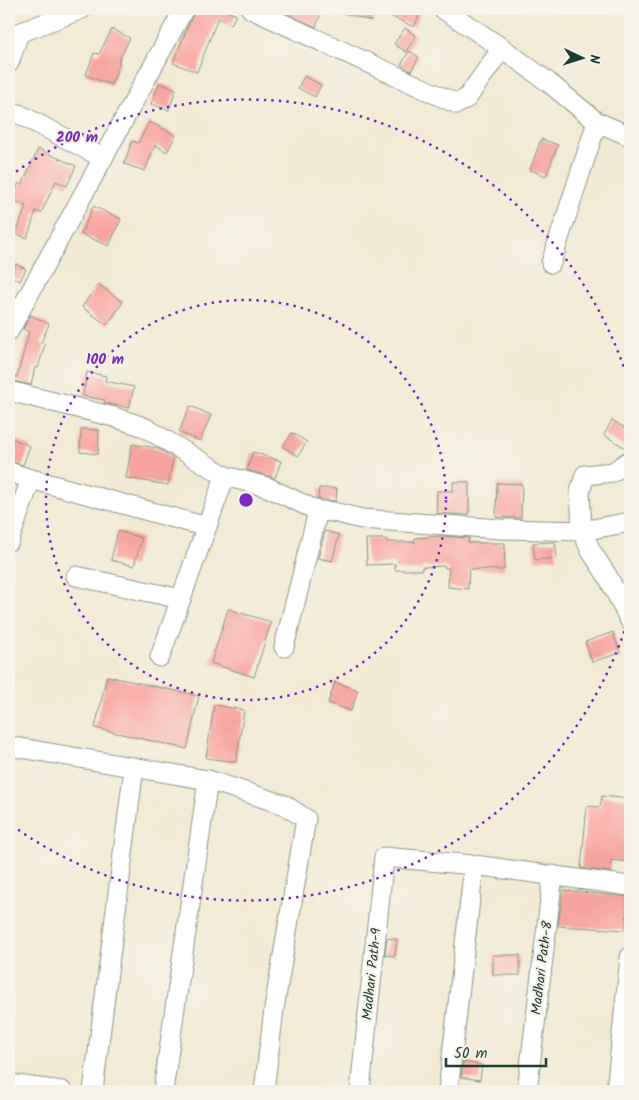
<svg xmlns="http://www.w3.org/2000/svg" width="639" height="1100" font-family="Kalam,sans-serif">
<rect width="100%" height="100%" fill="#f7f3e8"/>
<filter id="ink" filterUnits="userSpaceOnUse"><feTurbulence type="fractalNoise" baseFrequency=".02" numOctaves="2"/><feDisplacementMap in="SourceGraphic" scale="10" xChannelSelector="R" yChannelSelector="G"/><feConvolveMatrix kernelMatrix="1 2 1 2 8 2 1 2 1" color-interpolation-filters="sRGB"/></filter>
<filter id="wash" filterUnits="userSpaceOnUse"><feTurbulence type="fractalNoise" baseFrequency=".0096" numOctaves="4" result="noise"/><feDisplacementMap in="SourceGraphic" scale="20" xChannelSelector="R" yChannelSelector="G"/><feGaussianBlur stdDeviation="1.12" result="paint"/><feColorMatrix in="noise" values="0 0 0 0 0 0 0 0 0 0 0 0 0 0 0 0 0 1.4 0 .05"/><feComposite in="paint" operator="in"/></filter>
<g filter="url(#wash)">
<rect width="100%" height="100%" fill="#f2ead4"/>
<g id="blocks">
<g fill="#f7a59f">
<polygon points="195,9 223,9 236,15 231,24 218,18 197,72 173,63"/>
<polygon points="277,9 309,9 321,13 316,27"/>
<polygon points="341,9 374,9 371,21 340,12"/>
<polygon points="375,9 422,9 414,27"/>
<polygon points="405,28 416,36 406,52 394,44"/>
<polygon points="112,29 130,38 118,62 120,62 111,85 86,75 94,53 99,54"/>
<polygon points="409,51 419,57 411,71 401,65"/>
<polygon points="304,76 321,85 315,97 298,88"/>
<polygon points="159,83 176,89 169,110 151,104"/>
<polygon points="149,122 176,135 167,152 155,145 145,171 124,164 132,141 138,143"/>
<polygon points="541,139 558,145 546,176 530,170"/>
<polygon points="38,149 76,166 67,186 56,181 41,213 36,211 27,238 16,234 26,206 11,199 19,183 22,185"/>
<polygon points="93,206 121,219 109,246 81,234"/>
<polygon points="16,264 26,269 20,281 10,276"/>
<polygon points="98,284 123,302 107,325 82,307"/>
<polygon points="30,315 49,324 41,343 45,344 38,368 35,367 31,385 9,380 9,375 17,377 29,332 23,329"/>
<polygon points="87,372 106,376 105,381 134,387 129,408 104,403 105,400 83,396"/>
<polygon points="190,406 211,415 200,441 179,432"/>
<polygon points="612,420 630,431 630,449 627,449 604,435"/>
<polygon points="81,429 99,430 98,454 80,452"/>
<polygon points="292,433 307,442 298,456 283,447"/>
<polygon points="9,437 30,446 23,465 9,461"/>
<polygon points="132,444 157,448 173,458 168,485 126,478"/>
<polygon points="253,452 281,461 275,478 247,470"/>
<polygon points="453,482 469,482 469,515 436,513 437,491 453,491"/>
<polygon points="497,483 522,484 521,518 496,517"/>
<polygon points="319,488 337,488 336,501 318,499"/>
<polygon points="118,531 142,538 134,566 111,560"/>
<polygon points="325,531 339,535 332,561 318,558"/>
<polygon points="442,536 469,538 468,543 505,543 504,570 469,569 468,589 448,587 449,568 445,568 445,566 422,567 422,570 395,570 395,564 367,565 366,539 386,539 386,542 415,542 415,538"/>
<polygon points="555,542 557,558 535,560 533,543"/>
<polygon points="228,609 271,622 254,677 211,663"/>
<polygon points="613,632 620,653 592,662 585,642"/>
<polygon points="107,676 199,696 187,749 95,728"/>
<polygon points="335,682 358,690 351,711 328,703"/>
<polygon points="214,705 244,710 236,762 206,758"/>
<polygon points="602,796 630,799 630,862 611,860 610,872 581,868 587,806 600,807"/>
<polygon points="563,890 627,897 626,930 558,926"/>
<polygon points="387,938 397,939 395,956 385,955"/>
<rect x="493" y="955" width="27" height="20"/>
<polygon points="463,1062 482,1065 480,1080 461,1077"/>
</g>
</g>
</g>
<g filter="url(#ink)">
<use href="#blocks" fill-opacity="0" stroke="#889484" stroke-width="1"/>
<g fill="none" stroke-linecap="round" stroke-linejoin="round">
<defs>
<g id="minor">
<polyline points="251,9 457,104 467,98 502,48"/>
<polyline points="443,9 502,48 548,82 597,122 630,136"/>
<polyline points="9,34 19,33 82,9"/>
<polyline points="9,63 19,33"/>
<polyline points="9,111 19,114 103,158"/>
<polyline points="551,263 597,122"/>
<polyline points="9,331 184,9"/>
<polyline points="9,391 114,417 144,427 225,476 267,487 318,511 333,512 362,519 500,529 582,531 630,522"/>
<polyline points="630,460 613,472 585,475 580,492 582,531 591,551 608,577 630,621"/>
<polyline points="9,472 31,479 207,527"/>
<polyline points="9,541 31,479"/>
<polyline points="76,576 181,599"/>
<polyline points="284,647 318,511"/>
<polyline points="160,657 225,476"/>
<polyline points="9,746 208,780 285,805 306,819 274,1009 264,1091"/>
<polyline points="9,1084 62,1091"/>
<polyline points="93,1091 134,767"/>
<polyline points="163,1091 208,780"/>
<polyline points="360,1091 384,857 474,865 630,886"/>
<polyline points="448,1091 474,865"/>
<polyline points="527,1091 553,875"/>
<polyline points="616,1091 630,957"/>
</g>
</defs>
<use href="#minor" stroke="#889484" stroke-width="21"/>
<use href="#minor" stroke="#fff" stroke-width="19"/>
</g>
</g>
<g fill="none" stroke="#7b2cbf" stroke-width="2.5" stroke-dasharray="2.5 5">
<circle cx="246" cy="500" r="200"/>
<path d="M629 617A401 401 0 0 1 10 824M10 176A401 401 0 0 1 629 383"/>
</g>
<g text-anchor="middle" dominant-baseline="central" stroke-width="4.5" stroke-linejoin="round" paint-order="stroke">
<g font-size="14" fill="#1f3d34" stroke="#f7f3e8">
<text transform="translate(542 968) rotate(-83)">Madhari Path-8</text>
<text transform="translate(372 974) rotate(-84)">Madhari Path-9</text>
</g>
</g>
<circle cx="246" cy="500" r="8" fill="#7b2cbf" stroke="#f7f3e8" stroke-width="2.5"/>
<g font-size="15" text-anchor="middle" font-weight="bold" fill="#7b2cbf" stroke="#f7f3e8" stroke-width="4.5" stroke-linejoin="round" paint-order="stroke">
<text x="77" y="142">200 m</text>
<text x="105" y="364">100 m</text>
</g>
<rect width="639" height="1100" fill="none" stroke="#f7f3e8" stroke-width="30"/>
<g transform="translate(582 58) rotate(94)" stroke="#f7f3e8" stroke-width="4" paint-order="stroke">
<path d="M0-4L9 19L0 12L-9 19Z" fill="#1f3d34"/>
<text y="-8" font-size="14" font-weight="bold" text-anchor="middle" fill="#1f3d34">N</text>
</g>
<path d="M446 1058v8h100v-8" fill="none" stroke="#1f3d34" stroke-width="2.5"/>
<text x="454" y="1058" font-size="15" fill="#1f3d34" stroke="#f7f3e8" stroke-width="4" paint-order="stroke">50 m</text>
</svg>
